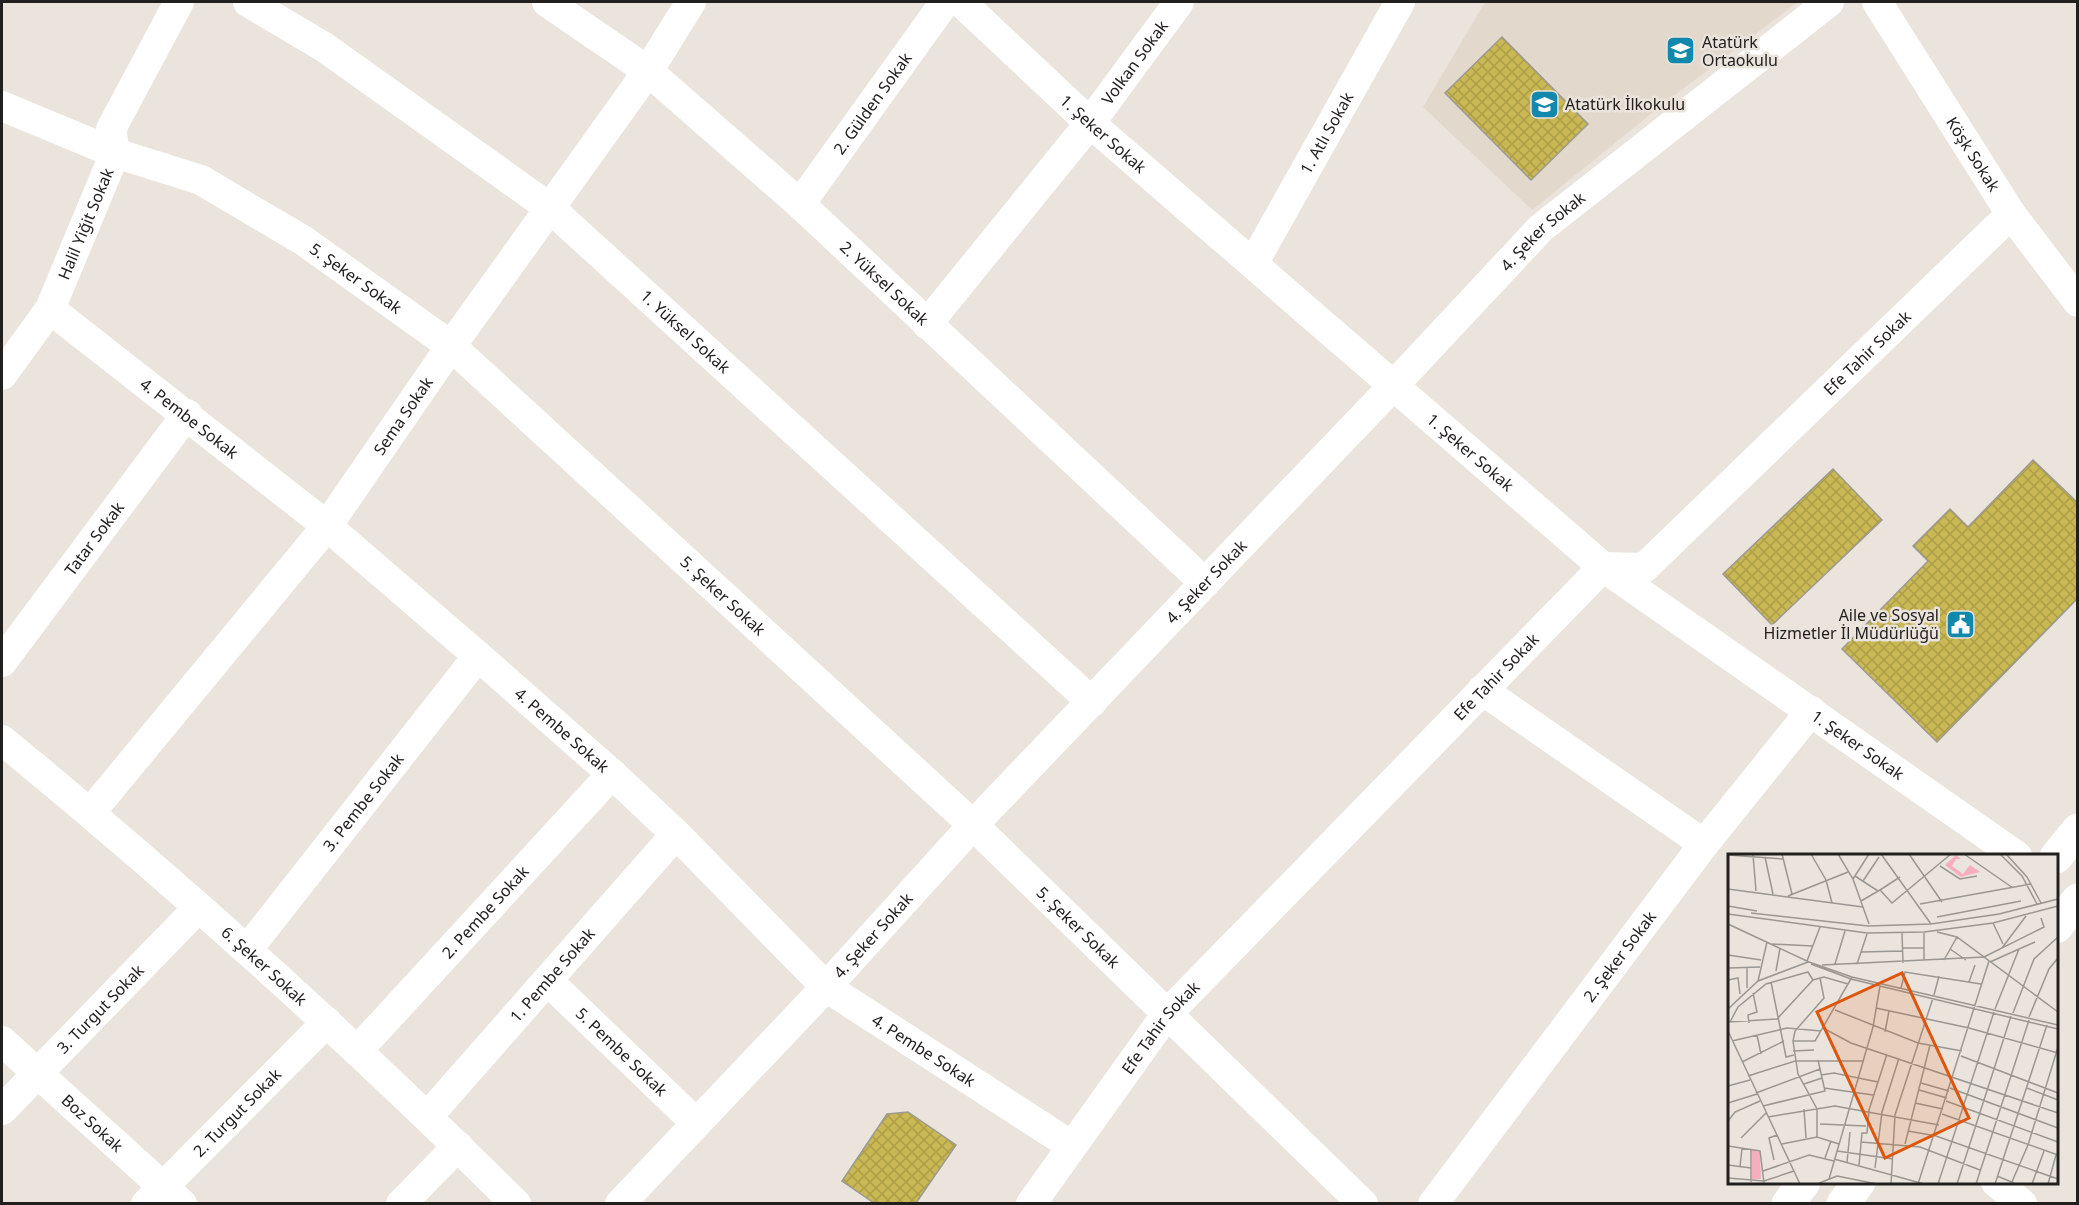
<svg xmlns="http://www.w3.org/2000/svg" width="2079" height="1205" font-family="'Noto Sans',sans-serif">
<defs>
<pattern id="building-cross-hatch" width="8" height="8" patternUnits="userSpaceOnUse" patternTransform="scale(1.5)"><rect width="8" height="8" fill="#c9b853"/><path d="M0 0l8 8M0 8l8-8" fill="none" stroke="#ac9e48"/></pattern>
</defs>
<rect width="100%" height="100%" fill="#eae4dd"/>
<polygon fill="#e3d8cc" points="1485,2 1798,2 1667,101 1532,210 1423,107"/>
<g fill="url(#building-cross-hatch)" stroke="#9b9a93" stroke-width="1.5">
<polygon points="1502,37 1588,124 1531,180 1445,93"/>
<polygon points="2033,460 2078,503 2078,598 1937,742 1842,649 1928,561 1913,546 1950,509 1968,527"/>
<polygon points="1833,469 1882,520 1772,625 1723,574"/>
<polygon points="908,1112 956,1145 916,1203 874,1203 842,1181 887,1114"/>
</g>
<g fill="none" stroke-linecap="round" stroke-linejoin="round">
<g stroke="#fff" stroke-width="30">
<path id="s1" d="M 248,2 L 324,47 L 550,208 L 1092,702"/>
<path id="s2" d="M 547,2 L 648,71 L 800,204 L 1205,583"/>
<path id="s3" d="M 961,2 L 1090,123 L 1603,567 L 2017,856"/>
<path id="s4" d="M 1877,2 L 2011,214 L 2078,302"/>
<path id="s5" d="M 2,106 L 115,153 L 201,180 L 304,241 L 451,346 L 973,825 L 1363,1204"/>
<path id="s6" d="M 800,204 L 945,2"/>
<path id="s7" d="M 1254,262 L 1400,2"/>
<path id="s8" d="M 50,309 L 327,526 L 478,656 L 612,774 L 676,834 L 826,987 L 1072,1146"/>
<path id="s9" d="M 927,324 L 1090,123 L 1179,2"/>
<path id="s10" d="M 2,375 L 50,309 L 115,153 L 111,129 L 179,2"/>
<path id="s11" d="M 2,662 L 187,414"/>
<polyline points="1482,690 1704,844"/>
<path id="s12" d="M 2,740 C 180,886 352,1041 516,1204"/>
<path id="s13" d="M 90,813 L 327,526 L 451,346 L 648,71 L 691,2"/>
<path id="s14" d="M 247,950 L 478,656"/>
<path id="s15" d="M 548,981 L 696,1123"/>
<path id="s16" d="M 2,1041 L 182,1204"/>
<path id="s17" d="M 357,1051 L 612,774"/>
<path id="s18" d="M 2,1110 L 198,908"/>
<path id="s19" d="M 428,1116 L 676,834"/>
<polyline points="1996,1182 2022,1204"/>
<path id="s20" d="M 146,1204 L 327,1022"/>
<polyline points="401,1204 458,1146"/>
<path id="s21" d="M 620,1204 L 826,987 L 973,825 L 1395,384 L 1541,228 L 1829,2"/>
<path id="s22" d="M 1031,1204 L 1166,1015 L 1603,567 L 1644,568 L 2011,214"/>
<path id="s23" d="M 1433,1204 L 1704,844 L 1811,711"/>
</g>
<g stroke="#fff" stroke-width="33">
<polyline points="2056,857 2078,830"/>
<polyline points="2056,927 2078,900"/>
<polyline points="1788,1204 1804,1182"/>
<polyline points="1843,1204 1859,1182"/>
</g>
</g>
<defs>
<symbol id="school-square" viewBox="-11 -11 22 22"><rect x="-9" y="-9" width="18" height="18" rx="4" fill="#1188ac" stroke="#eae4dd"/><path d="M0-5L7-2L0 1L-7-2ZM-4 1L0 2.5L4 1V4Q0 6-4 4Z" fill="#fff"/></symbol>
<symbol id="civic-square" viewBox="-11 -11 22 22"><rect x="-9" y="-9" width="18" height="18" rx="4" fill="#1188ac" stroke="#eae4dd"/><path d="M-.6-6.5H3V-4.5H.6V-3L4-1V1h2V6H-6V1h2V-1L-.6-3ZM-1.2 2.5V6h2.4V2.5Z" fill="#fff"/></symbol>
</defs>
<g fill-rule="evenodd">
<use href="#school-square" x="1664" y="34" width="33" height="33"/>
<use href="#school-square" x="1528" y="88" width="33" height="33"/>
<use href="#civic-square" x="1944" y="608" width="33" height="33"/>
</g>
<g text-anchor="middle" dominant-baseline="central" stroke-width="5" stroke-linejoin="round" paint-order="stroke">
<g font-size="16" fill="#22201e" stroke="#eae4dd" text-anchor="start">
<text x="1702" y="42">Atatürk<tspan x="1702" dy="18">Ortaokulu</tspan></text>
<text x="1565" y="104">Atatürk İlkokulu</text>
<text x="1939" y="615" text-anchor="end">Aile ve Sosyal<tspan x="1939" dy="18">Hizmetler İl Müdürlüğü</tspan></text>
</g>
<g font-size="16" fill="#22201e" stroke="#eae4dd">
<text stroke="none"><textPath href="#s9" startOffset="334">Volkan Sokak</textPath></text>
<text stroke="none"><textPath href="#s6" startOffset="124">2. Gülden Sokak</textPath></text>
<text stroke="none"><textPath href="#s7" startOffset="148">1. Atlı Sokak</textPath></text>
<text stroke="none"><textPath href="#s3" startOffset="194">1. Şeker Sokak</textPath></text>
<text stroke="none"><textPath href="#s4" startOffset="180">Köşk Sokak</textPath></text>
<text stroke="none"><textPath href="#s10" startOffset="174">Halil Yiğit Sokak</textPath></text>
<text stroke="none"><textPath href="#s21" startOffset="1341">4. Şeker Sokak</textPath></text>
<text stroke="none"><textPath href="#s5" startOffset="396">5. Şeker Sokak</textPath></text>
<text stroke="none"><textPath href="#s2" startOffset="440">2. Yüksel Sokak</textPath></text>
<text stroke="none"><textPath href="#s1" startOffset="549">1. Yüksel Sokak</textPath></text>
<text stroke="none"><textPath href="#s22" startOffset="1209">Efe Tahir Sokak</textPath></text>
<text stroke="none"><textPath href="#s13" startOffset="506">Sema Sokak</textPath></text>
<text stroke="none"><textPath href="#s8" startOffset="177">4. Pembe Sokak</textPath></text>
<text stroke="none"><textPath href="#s3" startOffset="680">1. Şeker Sokak</textPath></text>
<text stroke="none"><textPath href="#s11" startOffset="154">Tatar Sokak</textPath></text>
<text stroke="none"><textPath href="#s21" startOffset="855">4. Şeker Sokak</textPath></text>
<text stroke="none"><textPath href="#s5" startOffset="882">5. Şeker Sokak</textPath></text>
<text stroke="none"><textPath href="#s22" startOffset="705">Efe Tahir Sokak</textPath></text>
<text stroke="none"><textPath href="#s8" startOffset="663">4. Pembe Sokak</textPath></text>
<text stroke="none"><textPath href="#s3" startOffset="1166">1. Şeker Sokak</textPath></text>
<text stroke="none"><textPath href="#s14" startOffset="188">3. Pembe Sokak</textPath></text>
<text stroke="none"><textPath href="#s17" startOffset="189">2. Pembe Sokak</textPath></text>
<text stroke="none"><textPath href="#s5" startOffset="1368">5. Şeker Sokak</textPath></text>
<text stroke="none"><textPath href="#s21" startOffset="369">4. Şeker Sokak</textPath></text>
<text stroke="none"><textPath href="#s23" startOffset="310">2. Şeker Sokak</textPath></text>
<text stroke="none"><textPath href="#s12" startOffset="346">6. Şeker Sokak</textPath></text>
<text stroke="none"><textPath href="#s19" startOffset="188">1. Pembe Sokak</textPath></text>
<text stroke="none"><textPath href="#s18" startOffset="141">3. Turgut Sokak</textPath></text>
<text stroke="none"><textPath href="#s22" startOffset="219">Efe Tahir Sokak</textPath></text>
<text stroke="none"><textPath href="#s8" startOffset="1148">4. Pembe Sokak</textPath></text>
<text stroke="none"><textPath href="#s15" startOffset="102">5. Pembe Sokak</textPath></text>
<text stroke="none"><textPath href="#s20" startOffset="129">2. Turgut Sokak</textPath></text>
<text stroke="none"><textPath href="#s16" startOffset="122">Boz Sokak</textPath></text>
</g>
</g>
<g transform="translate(1728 854)">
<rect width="330" height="330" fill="#eae4dd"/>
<path d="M 228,1 L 233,5 L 228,5 L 224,12 L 235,20 L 242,11 L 252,18 L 233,23 L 217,11 Z" fill="#f7aebc"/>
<path d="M 24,296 L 32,298 L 33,325 L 24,325 Z" fill="#f7aebc"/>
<path fill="none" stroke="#9a9691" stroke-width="1.5" d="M 54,0 L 64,40M 83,0 L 98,26 L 104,49M 110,0 L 125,25 L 141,70M 153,0 L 203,70M 181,0 L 214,48M 236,0 L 285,34M 272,0 L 294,22 L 309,50M 278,0 L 299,23 L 313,49M 0,1 L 55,5M 25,1 L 28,37M 37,3 L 45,40M 212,12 L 232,25 L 249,22M 127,22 L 150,37M 172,23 L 152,36 L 164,49 L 223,0M 125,25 L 141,0M 135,27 L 151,3M 0,35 L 135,53M 60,42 L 120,18M 133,47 L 152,36M 192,50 L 303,30M 0,52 L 29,57M 23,59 L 140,72 L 203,70 L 271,60 L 330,45M 0,60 L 139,79 L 196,78 L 265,69 L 330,52M 209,63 L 293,47M 265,69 L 275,90M 0,70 L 81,108 L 124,123 L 330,171M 209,78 L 229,83 L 330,158M 174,79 L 175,109M 196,79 L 196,106M 44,90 L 85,92M 174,94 L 196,94M 274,94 L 298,62M 222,95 L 238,106M 133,98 L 174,97M 0,101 L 33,106M 216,106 L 229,83M 79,107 L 92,73M 262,108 L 307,88M 83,110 L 123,125 L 330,175M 107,110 L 117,77M 129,110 L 139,80M 94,111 L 256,103 L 316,73 L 313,64M 0,114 L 32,113M 48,117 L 52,94M 0,126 L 10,124 L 12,140M 30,127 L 39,88M 43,128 L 58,203 L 66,201M 241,128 L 247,111M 19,134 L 19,113M 173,134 L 177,118 L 253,130M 206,141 L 211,122M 148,154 L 241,174 L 330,199M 0,155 L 30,127 L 80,108M 267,155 L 291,95M 107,156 L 190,189 L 234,197M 285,159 L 306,105 L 330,83M 301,163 L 321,115 L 330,104M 0,168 L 49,165 L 85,126 L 96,123 L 120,130M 2,168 L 10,153 L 38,130 L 80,118 L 85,126M 21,169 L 20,161 L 29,158 L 25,139M 95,174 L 123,189 L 330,259M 0,177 L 72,330M 157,178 L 161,157M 29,181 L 33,200M 4,187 L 59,174 L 93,177M 65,187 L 87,187 L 124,123M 65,197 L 86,196M 233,202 L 330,239M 14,208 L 56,187M 93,221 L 106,219 L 150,228M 20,222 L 67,207 L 135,207M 193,229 L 221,237M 76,230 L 94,224M 0,232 L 22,226M 96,234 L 145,241M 222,234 L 330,274M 299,234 L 330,246M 191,236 L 219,244M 28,239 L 92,215M 218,247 L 330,288M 0,249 L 29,240M 187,249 L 215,255M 35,252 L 97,237 L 90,206M 76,255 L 78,284M 214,260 L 330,301M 40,263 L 107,252 L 211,271M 0,267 L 7,258 L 32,247M 92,270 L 138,272M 180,277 L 208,282 L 330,325M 89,283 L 89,255 L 70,220 L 65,187 L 67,177 L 96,144 L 92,124M 13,284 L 38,259M 133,288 L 192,293 L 252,316M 54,290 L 89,283 L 111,290M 177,290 L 202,191M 0,292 L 32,297 L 36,329M 109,297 L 165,305M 97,304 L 103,287M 106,305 L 196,330M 46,306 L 41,284 L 49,281M 119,308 L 122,278M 0,311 L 23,314M 131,311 L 134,279 L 139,279 L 141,256 L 159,200M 12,313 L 14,294M 147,314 L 154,258 L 171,204M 35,317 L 81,301 L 106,307M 109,322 L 149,330M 269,322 L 286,329M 0,324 L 36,327 L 66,317M 101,325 L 145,173 L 152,132M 23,328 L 23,295M 89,330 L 109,322M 163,330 L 167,261 L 205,144M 190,330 L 261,107M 210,330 L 266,158M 229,330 L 283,162M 248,330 L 301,166M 267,330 L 319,171M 283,330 L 300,291 L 330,193M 304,330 L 316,297M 320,330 L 328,301"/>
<path fill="#de560d" fill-opacity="0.15" stroke="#de560d" stroke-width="3" d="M 174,119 L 241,264 L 157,304 L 89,158 Z"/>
<rect width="330" height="330" fill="none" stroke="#22201e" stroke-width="3"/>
</g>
<rect width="2079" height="1205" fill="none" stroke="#22201e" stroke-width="6"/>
</svg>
